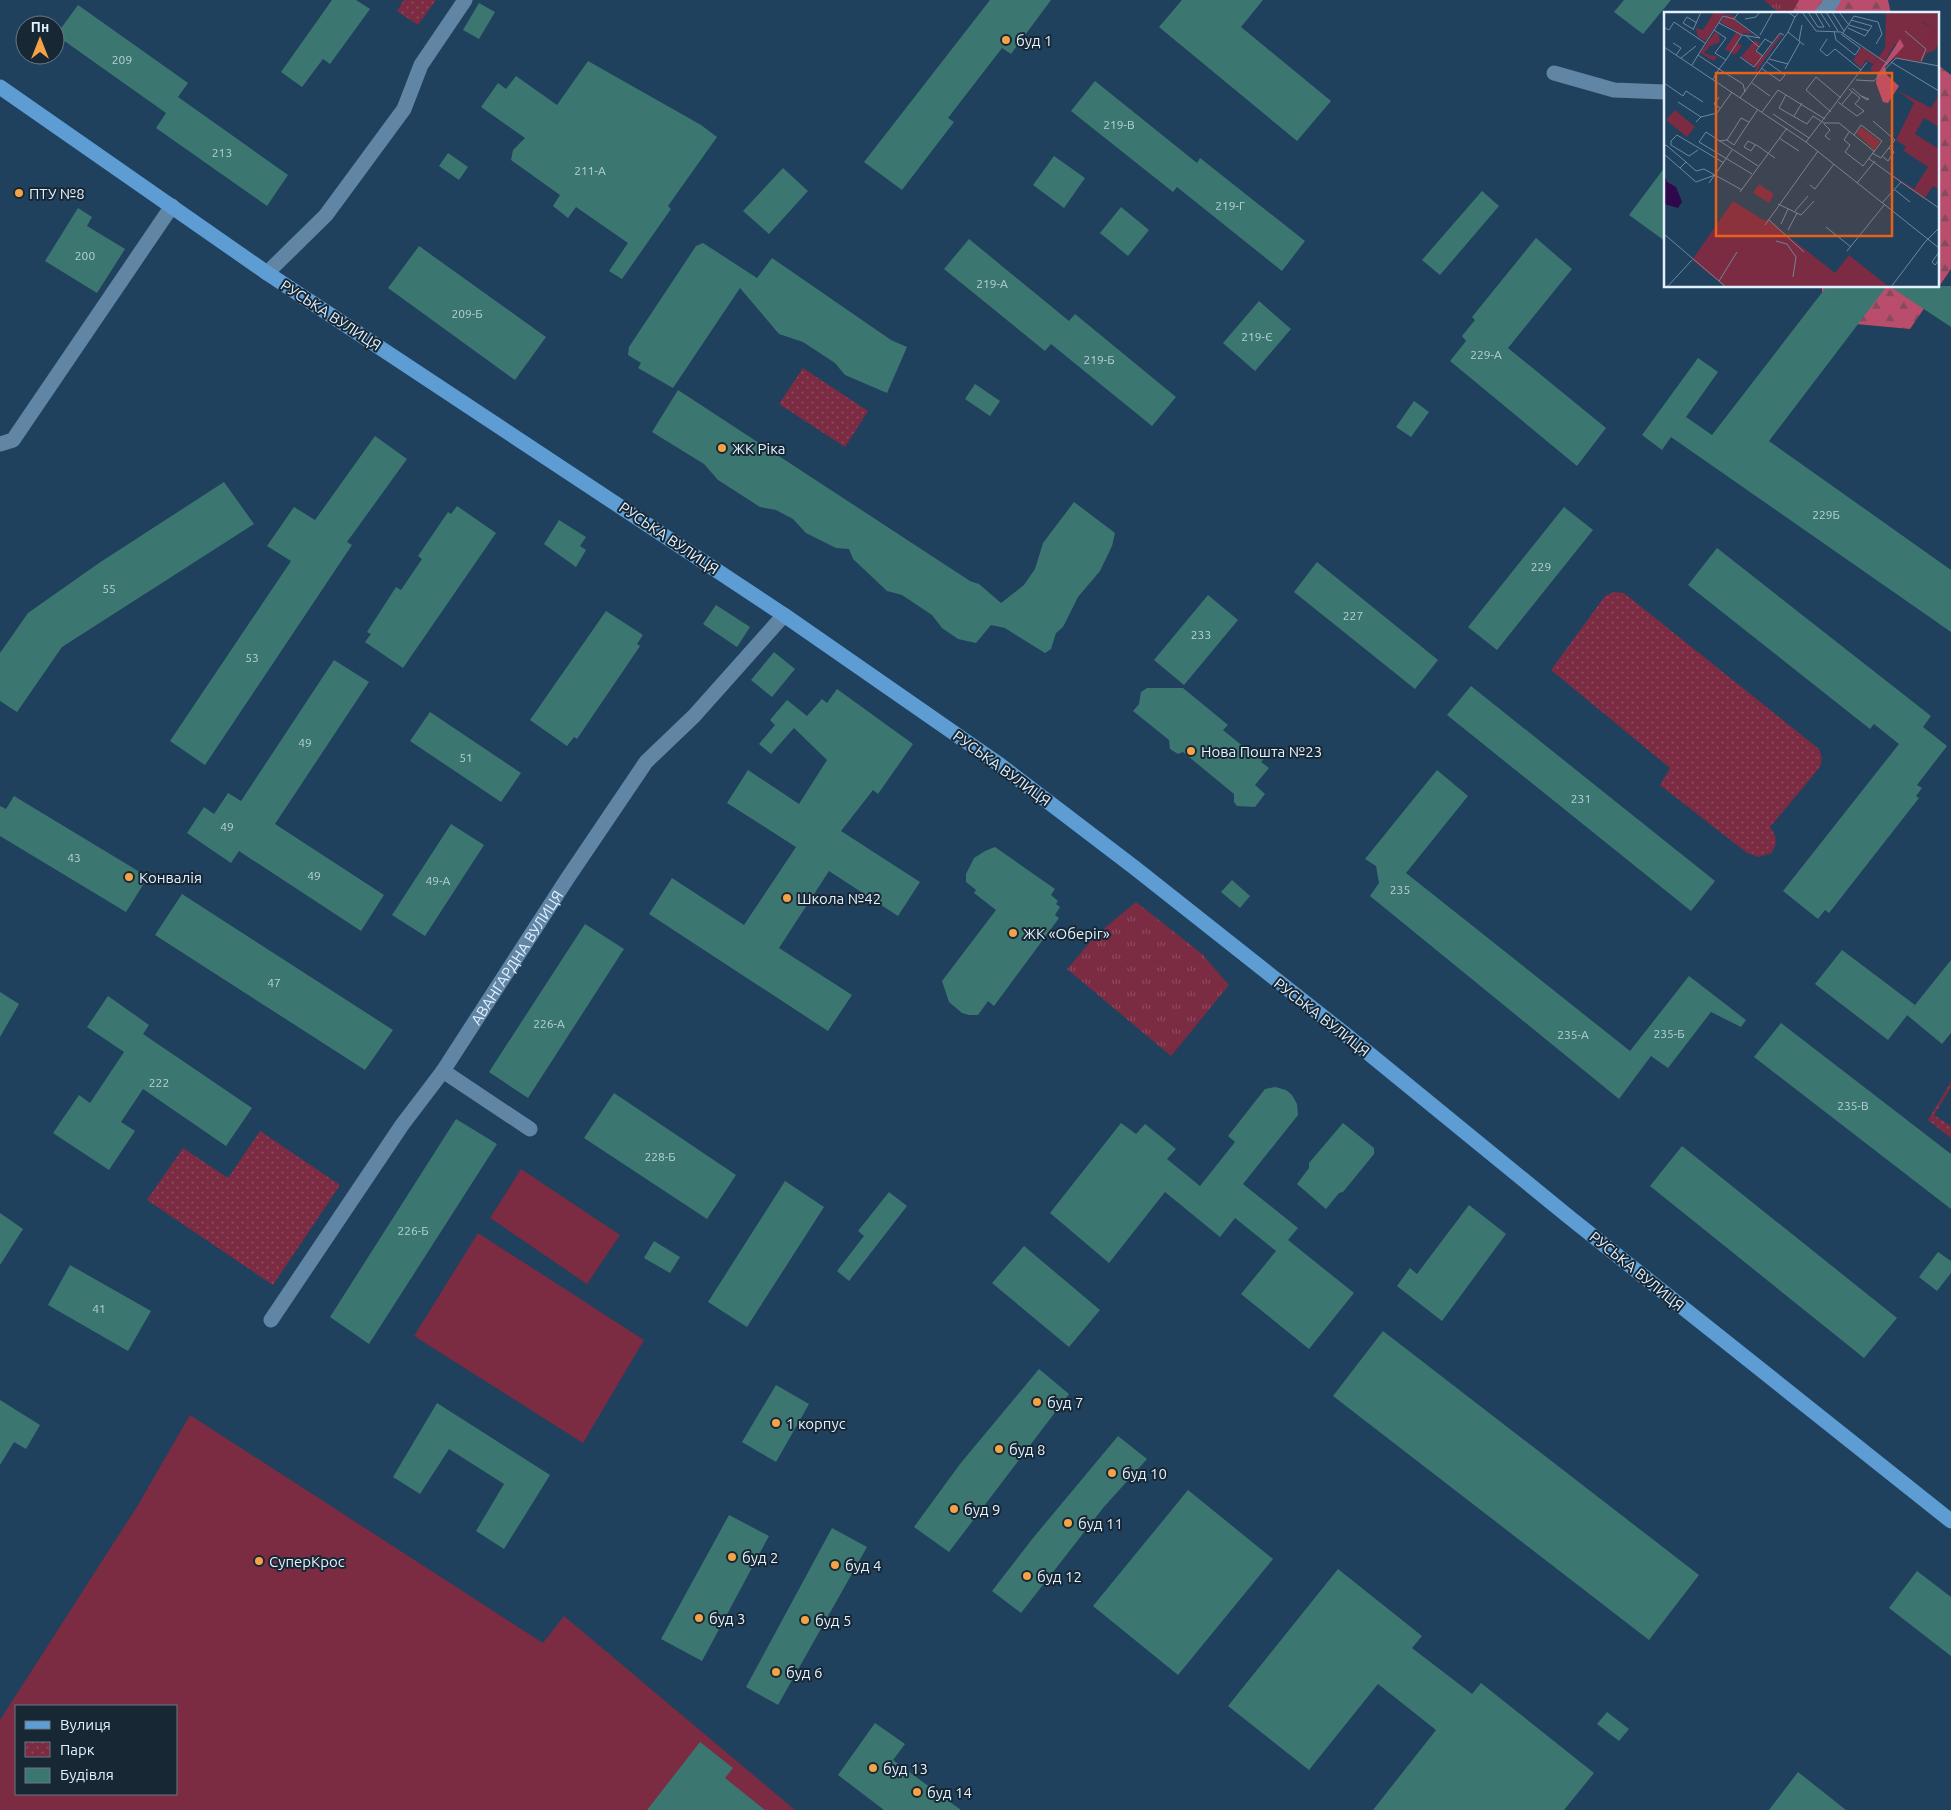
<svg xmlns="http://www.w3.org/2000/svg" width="1951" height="1810" font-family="Ubuntu,sans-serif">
<defs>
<pattern id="grass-tufts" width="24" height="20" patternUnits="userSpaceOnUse" patternTransform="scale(1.25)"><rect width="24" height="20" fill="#7b2b42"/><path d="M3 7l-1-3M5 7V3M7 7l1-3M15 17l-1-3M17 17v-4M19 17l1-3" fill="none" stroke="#8d4a5e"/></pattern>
<pattern id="forest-firs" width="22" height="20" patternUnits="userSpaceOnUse" patternTransform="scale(1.25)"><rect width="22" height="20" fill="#ba4d6b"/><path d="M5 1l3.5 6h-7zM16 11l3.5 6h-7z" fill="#854b5d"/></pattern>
<pattern id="park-dots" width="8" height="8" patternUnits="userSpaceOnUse" patternTransform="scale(1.25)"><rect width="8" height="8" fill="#7b2b42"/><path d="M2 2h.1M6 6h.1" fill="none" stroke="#8d4a5e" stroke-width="1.8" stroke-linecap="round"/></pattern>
</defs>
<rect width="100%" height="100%" fill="#1f415d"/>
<g fill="url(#grass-tufts)">
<polygon points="1764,0 1799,0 1791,14 1780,14"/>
<polygon points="1136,902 1202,954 1229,985 1171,1056 1067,969 1096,935"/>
</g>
<g fill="url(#forest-firs)">
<polygon points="1799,0 1888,0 1891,14 1791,14"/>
<polygon points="1937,64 1951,75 1951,269 1910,329 1856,324 1822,298 1822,286 1937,286"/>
</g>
<g fill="url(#park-dots)">
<polygon points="404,0 436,0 418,25 397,11"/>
<polygon points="803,368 868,411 845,447 779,404"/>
<path d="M 1614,592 L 1624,593 L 1819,749 L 1822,758 L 1820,767 L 1770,827 C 1777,836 1778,844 1771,853 L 1759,857 L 1747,853 L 1660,785 L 1670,768 L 1551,670 L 1605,596 Z"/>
<polygon points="1951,1082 1951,1087 1934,1115 1951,1126 1951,1138 1928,1120"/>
<polygon points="260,1131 340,1185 273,1285 147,1200 183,1148 228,1178"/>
</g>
<g fill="#7b2b42" fill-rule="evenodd">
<polygon points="521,1169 620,1235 587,1284 490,1218"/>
<polygon points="478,1233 644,1340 583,1443 414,1336"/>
<path d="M 190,1415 L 543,1643 L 564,1616 L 795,1810 L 0,1810 L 0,1720 L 138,1505 ZM 16,1706 L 176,1706 L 176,1794 L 16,1794 Z"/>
</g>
<g fill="#3b7770">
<polygon points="332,0 356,0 370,9 330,64 323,59 302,87 281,72"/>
<polygon points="990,0 1051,0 1011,54 1002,48 948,118 954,122 902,190 864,162"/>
<polygon points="1182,0 1263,0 1241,27 1331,101 1297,141 1159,27"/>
<polygon points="1624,0 1671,0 1643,34 1614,12"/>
<polygon points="479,3 495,12 479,39 463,30"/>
<polygon points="78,5 188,83 178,97 288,175 267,206 156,128 166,113 56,35"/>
<polygon points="588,61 701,125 717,137 668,206 671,209 622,279 609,271 628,243 576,207 568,218 553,206 560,195 511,160 513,150 525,138 481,107 498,83 506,89 516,76 557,105"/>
<polygon points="1095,81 1197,163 1200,158 1305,241 1282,271 1177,187 1173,192 1071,111"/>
<polygon points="448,153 468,167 459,180 439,166"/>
<polygon points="1054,156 1085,178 1064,208 1033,185"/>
<polygon points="1665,167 1665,241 1629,215"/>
<polygon points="783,168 808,191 769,234 743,211"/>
<polygon points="1482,191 1499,206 1440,275 1422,260"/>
<polygon points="1121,207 1149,230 1128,256 1100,233"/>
<polygon points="78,208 92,217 87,226 125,249 97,293 45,261"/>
<polygon points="1536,238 1572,269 1508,348 1606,428 1577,466 1450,361 1466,341 1462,336 1475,320 1472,317"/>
<polygon points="969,239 1069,321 1075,314 1176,397 1152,426 1051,344 1045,351 944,269"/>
<polygon points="703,243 757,278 772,258 891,340 907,347 887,393 845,375 835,363 803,342 779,334 740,288 673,388 638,368 641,363 628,355 629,347 696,246"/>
<polygon points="419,246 546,337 515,380 388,288"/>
<polygon points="1827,286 1887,286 1769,441 1951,570 1951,632 1671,437 1662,450 1642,435 1698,358 1718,372 1686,417 1712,435"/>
<polygon points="1889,286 1951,286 1951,327"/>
<polygon points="1259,301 1291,329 1255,371 1223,343"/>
<polygon points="975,384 1000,401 990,416 965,399"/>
<polygon points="678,390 970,581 979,584 1001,603 1024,585 1035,569 1043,543 1074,502 1115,533 1112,546 1100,571 1078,597 1063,627 1056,633 1051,649 1045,653 1005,628 991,625 976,643 958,639 942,628 932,615 902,595 887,591 853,559 849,549 836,548 806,533 793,519 776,510 760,507 718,480 704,464 652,432"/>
<polygon points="1414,401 1429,412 1411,437 1396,427"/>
<polygon points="375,436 407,459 347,542 352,545 205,765 170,741 291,561 267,546 294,507 315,520"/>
<polygon points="224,482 254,524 62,647 17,712 0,701 0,653 28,613 99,563"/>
<polygon points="457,506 496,533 403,668 365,642 371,634 367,632 396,587 401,590 422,559 418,556 448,512 451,514"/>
<polygon points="1564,507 1593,530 1497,650 1468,627"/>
<polygon points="559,520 586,537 580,546 586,550 576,567 544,544"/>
<polygon points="1717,548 1931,716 1923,727 1947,746 1917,785 1922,788 1916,796 1919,798 1829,913 1825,910 1818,919 1783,891 1899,744 1874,724 1870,729 1688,585"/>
<polygon points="1317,562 1438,660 1415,689 1294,592"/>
<polygon points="1208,595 1238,620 1184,685 1154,660"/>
<polygon points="716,605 750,627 737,647 703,624"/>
<polygon points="606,611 643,635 637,644 640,646 577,739 574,737 567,746 530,720"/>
<polygon points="774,652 795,669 772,697 751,680"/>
<polygon points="334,660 369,682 275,824 384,895 361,931 239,851 231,863 187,833 204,807 214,814 228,793 241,801"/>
<polygon points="1471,686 1715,881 1691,911 1447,715"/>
<polygon points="1147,688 1183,688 1228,725 1223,730 1250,752 1254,747 1265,757 1261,762 1269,768 1255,785 1265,794 1255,807 1237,806 1234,802 1234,794 1183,752 1178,754 1170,749 1169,740 1133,711 1139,704 1141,692"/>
<polygon points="837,689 913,744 878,794 873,790 841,831 920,882 898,916 829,871 779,948 852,995 828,1031 649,914 672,878 744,925 796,847 727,803 748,770 799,804 827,760 794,728 771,754 759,744 775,725 770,720 787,700 807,716 822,699 827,703"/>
<polygon points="430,712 521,773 501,802 410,741"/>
<polygon points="1437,770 1468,796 1406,873 1630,1051 1689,976 1746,1020 1741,1027 1711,1012 1668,1068 1651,1056 1619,1099 1370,896 1379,883 1376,866 1365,859"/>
<polygon points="14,796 148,877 126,912 0,836 0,806 6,809"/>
<polygon points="451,824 484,845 425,936 392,915"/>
<polygon points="995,847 1055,889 1051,895 1058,901 1056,904 1060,907 1055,915 1059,918 994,1006 988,1001 978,1015 969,1015 962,1013 949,1002 942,981 996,910 974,893 976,890 966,882 966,874 974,858 985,851"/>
<polygon points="1232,880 1250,896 1240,908 1221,892"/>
<polygon points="182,894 393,1030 365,1070 155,935"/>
<polygon points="585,924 624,949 528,1098 489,1072"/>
<polygon points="1842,950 1915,1005 1888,1040 1815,984"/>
<polygon points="1951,960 1951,1033 1942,1044 1907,1015"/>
<polygon points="0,992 19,1004 0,1037"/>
<polygon points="108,996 149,1025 143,1034 252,1108 226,1146 143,1089 121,1122 135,1131 109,1170 53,1133 79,1095 90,1103 124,1052 87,1027"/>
<polygon points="1781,1023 1951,1154 1951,1209 1754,1057"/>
<polygon points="1275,1087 1286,1090 1292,1095 1297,1104 1298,1115 1243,1184 1298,1228 1288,1240 1354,1293 1309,1349 1241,1294 1276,1251 1235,1218 1220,1237 1165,1192 1109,1263 1050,1213 1121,1123 1136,1134 1145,1124 1176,1149 1167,1159 1200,1186 1235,1142 1228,1136 1265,1089"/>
<polygon points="614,1093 736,1175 707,1219 584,1138"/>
<polygon points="456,1119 497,1144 369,1344 330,1317"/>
<polygon points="1343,1123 1374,1148 1374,1154 1343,1192 1339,1193 1326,1209 1297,1184 1309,1168 1309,1163"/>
<polygon points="1682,1146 1897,1318 1864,1358 1650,1186"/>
<polygon points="785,1181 824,1207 747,1327 708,1302"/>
<polygon points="889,1192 907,1206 849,1281 837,1271 864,1236 858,1231"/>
<polygon points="1469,1205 1506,1234 1442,1321 1397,1286 1410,1268 1417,1274"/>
<polygon points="0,1213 23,1229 0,1265"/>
<polygon points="654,1241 680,1257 670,1273 644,1258"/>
<polygon points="1024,1246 1100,1310 1069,1347 992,1283"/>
<polygon points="1938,1252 1951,1261 1951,1273 1937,1291 1919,1277"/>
<polygon points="70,1265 151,1311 128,1351 48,1305"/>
<polygon points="1383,1331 1699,1575 1649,1640 1333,1396"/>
<polygon points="1039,1369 1069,1394 949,1552 914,1527 960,1464"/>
<polygon points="776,1385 809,1404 776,1462 742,1442"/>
<polygon points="0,1400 40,1425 26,1449 14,1442 0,1465"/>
<polygon points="437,1403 550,1475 504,1549 476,1531 504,1484 449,1449 420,1494 393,1477"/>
<polygon points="1118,1436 1147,1459 1103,1508 1021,1613 992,1591 1033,1538"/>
<polygon points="1188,1490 1273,1559 1178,1675 1093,1606"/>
<polygon points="729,1515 769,1536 702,1661 661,1639"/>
<polygon points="832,1528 867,1547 778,1705 746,1687"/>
<polygon points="1338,1569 1422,1636 1412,1648 1472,1694 1481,1683 1594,1773 1564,1810 1373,1810 1436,1730 1378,1684 1309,1770 1228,1706"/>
<polygon points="1917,1571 1951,1597 1951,1656 1889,1608"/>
<polygon points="1607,1712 1629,1729 1619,1741 1597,1724"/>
<polygon points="875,1723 905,1744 893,1760 961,1810 884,1810 838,1775"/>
<polygon points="700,1742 733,1768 725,1778 765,1810 647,1810"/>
<polygon points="1798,1772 1846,1810 1769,1810"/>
</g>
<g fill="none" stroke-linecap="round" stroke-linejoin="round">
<g stroke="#6185a5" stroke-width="15">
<polyline points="1822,14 1833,0"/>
<polyline points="1554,73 1614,90 1665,92"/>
<polyline points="267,273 326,215 404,109 421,65 465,0"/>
<polyline points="0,444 13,440 172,206"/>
<polyline points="443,1071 530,1129"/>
<path id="s1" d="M 271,1320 L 402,1125 L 443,1071 L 567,879 L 646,762 L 694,716 L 784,615"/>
</g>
<polyline stroke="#5d9dd3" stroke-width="15" points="0,87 267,273 784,615 1000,765 1135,868 1345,1034 1569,1217 1951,1521"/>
</g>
<g fill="#f5a346" stroke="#182734" stroke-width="2">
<circle cx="1006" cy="40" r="5"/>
<circle cx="19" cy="193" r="5"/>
<circle cx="722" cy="448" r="5"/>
<circle cx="1191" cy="751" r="5"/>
<circle cx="129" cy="877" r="5"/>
<circle cx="787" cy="898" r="5"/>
<circle cx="1013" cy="933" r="5"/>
<circle cx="1037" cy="1402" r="5"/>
<circle cx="776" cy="1423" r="5"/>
<circle cx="999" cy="1449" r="5"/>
<circle cx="1112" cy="1473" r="5"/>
<circle cx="954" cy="1509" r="5"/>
<circle cx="1068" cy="1523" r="5"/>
<circle cx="732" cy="1557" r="5"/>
<circle cx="259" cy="1561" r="5"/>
<circle cx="835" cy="1565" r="5"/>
<circle cx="1027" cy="1576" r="5"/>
<circle cx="699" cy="1618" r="5"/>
<circle cx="805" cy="1620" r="5"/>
<circle cx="776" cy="1672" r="5"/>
<circle cx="873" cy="1768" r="5"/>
<circle cx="917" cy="1792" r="5"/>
</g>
<g text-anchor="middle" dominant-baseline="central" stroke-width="4" stroke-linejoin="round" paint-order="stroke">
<g font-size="12" fill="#b8d2db">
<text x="122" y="59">209</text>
<text x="1119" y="124">219-В</text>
<text x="222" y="152">213</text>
<text x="590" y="170">211-А</text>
<text x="1230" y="205">219-Г</text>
<text x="85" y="255">200</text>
<text x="992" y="283">219-А</text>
<text x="467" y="313">209-Б</text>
<text x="1257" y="336">219-Є</text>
<text x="1486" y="354">229-А</text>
<text x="1099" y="359">219-Б</text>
<text x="1826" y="514">229Б</text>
<text x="1541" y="566">229</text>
<text x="109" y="588">55</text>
<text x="1353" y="615">227</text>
<text x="1201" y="634">233</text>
<text x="252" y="657">53</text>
<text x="305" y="742">49</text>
<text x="466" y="757">51</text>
<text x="1581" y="798">231</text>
<text x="227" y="826">49</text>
<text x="74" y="857">43</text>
<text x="314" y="875">49</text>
<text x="438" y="880">49-А</text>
<text x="1400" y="889">235</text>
<text x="274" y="982">47</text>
<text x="549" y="1023">226-А</text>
<text x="1669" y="1033">235-Б</text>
<text x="1573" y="1034">235-А</text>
<text x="159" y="1082">222</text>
<text x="1853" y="1105">235-В</text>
<text x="660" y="1156">228-Б</text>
<text x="413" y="1230">226-Б</text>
<text x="99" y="1308">41</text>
</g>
<g font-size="15" fill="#e1f1ff" stroke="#182734" text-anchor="start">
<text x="1016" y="40">буд 1</text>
<text x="29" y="193">ПТУ №8</text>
<text x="732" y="448">ЖК Ріка</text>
<text x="1201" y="751">Нова Пошта №23</text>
<text x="139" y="877">Конвалія</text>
<text x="797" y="898">Школа №42</text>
<text x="1023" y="933">ЖК «Оберіг»</text>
<text x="1047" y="1402">буд 7</text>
<text x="786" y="1423">1 корпус</text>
<text x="1009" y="1449">буд 8</text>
<text x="1122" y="1473">буд 10</text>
<text x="964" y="1509">буд 9</text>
<text x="1078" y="1523">буд 11</text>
<text x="742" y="1557">буд 2</text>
<text x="269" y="1561">СуперКрос</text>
<text x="845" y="1565">буд 4</text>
<text x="1037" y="1576">буд 12</text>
<text x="709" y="1618">буд 3</text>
<text x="815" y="1620">буд 5</text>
<text x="786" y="1672">буд 6</text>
<text x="883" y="1768">буд 13</text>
<text x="927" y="1792">буд 14</text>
</g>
<g font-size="15" fill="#e1f1ff" stroke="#182734">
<text transform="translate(331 315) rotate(33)">РУСЬКА ВУЛИЦЯ</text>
<text transform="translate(669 538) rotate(34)">РУСЬКА ВУЛИЦЯ</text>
<text transform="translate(1002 768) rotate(36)">РУСЬКА ВУЛИЦЯ</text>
<text stroke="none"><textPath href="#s1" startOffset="438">АВАНГАРДНА ВУЛИЦЯ</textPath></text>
<text transform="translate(1322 1017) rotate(38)">РУСЬКА ВУЛИЦЯ</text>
<text transform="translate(1637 1271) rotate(39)">РУСЬКА ВУЛИЦЯ</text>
</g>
</g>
<g transform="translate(1664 12)">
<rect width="275" height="275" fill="#1f415d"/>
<path d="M 222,0 L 240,1 L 271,17 L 268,24 L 275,27 L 275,31 L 271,38 L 262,42 L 258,50 L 227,46 L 240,34 L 231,32 L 213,63 L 206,57 L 221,36 Z" fill="#7b2b42"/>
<path d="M 236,27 L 240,34 L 221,55 L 223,63 L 235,74 L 224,91 L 219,90 L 212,71 L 213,63 Z" fill="#ba4d6b"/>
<path d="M 50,0 L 61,0 L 42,29 L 34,25 L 32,16 L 39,18 ZM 227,0 L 271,0 L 275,2 L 275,27 L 268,24 L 271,17 L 261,11 L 247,8 L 239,1 ZM 62,2 L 71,4 L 70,8 L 89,22 L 78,21 L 73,30 L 78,34 L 71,43 L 61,37 L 73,19 L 56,10 ZM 51,20 L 55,23 L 56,30 L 46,34 L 40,41 L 53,45 L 50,49 L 36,41 ZM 116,22 L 118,23 L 90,63 L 92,55 L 77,45 L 91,28 L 96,31 L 91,39 L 100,44 ZM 198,35 L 214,46 L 209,52 L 202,48 L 197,56 L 189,48 ZM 233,78 L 267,96 L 275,83 L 275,115 L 260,106 L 251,122 L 275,137 L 275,178 L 269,174 L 260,187 L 226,162 L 242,135 L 232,128 L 250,91 ZM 240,139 L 264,155 L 250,177 L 226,161 ZM 197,115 L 216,129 L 210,138 L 192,121 Z" fill="#7b2b42" fill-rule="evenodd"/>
<path d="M 11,98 L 31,115 L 23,125 L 2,108 ZM 95,172 L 110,182 L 105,191 L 89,181 ZM 69,189 L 101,209 L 103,207 L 171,261 L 185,243 L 225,275 L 61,275 L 28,248 Z" fill="#7b2b42"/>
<path d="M 0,162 L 3,170 L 12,175 L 18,190 L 14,196 L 0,192 Z" fill="#2f074b"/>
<path fill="none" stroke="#6d879e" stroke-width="1" d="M 124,0 L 131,5 L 135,0M 138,0 L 152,19 L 177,20 L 224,52M 144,0 L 154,15 L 160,15 L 151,0M 156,0 L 166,15M 162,0 L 174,19M 168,0 L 180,19M 175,0 L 185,13 L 205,19M 81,7 L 92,5 L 95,1M 55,11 L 78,23 L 96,26 L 70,7M 1,16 L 5,18 L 10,10 L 41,31M 184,16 L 201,24 L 208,14 L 187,8M 29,17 L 19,11 L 23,5 L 33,11M 29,18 L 37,0M 50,18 L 62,26 L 51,41 L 62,48 L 55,57 L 79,72 L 81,80M 170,19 L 172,28 L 191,43 L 196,36 L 177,22M 241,19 L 262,37 L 257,49M 124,20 L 140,33M 179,21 L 190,4 L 214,10 L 218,22 L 212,32M 96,23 L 109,0M 82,24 L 95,35M 163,27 L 156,38 L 163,44 L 171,37 L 197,58M 135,29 L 138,13M 9,31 L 17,36 L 12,43M 0,35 L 142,130 L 275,236M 34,43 L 59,4 L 70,7 L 75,0M 99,44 L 92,39 L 101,27 L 108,31M 76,45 L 90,55 L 116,21 L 120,23M 17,46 L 32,34M 105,47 L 124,52M 62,48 L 78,23M 227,50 L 275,79M 28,53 L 34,43 L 55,57 L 49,67M 97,56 L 116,69 L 121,63 L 103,50M 121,57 L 136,30M 192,68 L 210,69 L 232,46 L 275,54M 0,71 L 19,84 L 22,79 L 39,90M 88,71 L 106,84M 188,76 L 197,84 L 203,88 L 205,87 L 197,84M 122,83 L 161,107M 55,85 L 50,92 L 56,96M 76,86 L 124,20 L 131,5M 14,90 L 37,105M 174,90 L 193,104 L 200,99 L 191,92 L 196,86 L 185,77M 178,92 L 188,80M 98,100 L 114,78 L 122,83 L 115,96 L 143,112 L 149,104 L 160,111 L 175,111 L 211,140M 167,100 L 142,78 L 152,65 L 177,86M 109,102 L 145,126M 130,104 L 138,91M 32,110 L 37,105 L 53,101 L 68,80M 160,112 L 166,118 L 161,124 L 166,128M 185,120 L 180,128 L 186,133 L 181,140 L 199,154 L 218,129 L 197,113 L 190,123M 115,126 L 135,139M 63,128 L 77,106 L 85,110M 55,129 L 63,128 L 70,133 L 94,97M 142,130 L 203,50M 91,133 L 87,139 L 80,135 L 84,129 L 94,134 L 111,146M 0,135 L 2,133 L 22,150M 34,138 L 25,144 L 7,133 L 7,129 L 13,123 L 60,151M 208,141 L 217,146 L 231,128 L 209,109M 0,142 L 32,170 L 51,163M 218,144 L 224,149 L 230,140 L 225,136M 204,146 L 237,170M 16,156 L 22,150 L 32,159 L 40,157 L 78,178M 88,162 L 35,130 L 42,120 L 94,154M 45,171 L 68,138M 193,171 L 211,149M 146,173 L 151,177 L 170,152M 231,178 L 246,190M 76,180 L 123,116M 218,191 L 237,170 L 275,196M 114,192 L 137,203 L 150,189M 131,199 L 144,184M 105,208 L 140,240M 117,212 L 124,197M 101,213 L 154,139M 162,215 L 187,235M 124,218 L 133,201M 0,222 L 62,275M 112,229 L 123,232 L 132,245 L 129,265M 183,239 L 221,192M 275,240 L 268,250 L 271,253 L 275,248M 55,269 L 73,240M 3,275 L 28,248M 227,275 L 261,230 L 275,216"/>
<path fill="#e86118" fill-opacity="0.15" stroke="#e86118" stroke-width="2.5" d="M 52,61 L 228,61 L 228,224 L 52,224 Z"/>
<rect width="275" height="275" fill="none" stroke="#e1f1ff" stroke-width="2.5"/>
</g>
<rect x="15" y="1705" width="162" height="90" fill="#182734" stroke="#687885"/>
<rect x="25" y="1721" width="25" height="8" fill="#5d9dd3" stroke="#687885"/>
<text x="60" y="1730" font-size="15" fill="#e1f1ff">Вулиця</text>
<rect x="25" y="1742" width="25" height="15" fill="url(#park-dots)" stroke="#687885"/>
<text x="60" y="1755" font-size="15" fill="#e1f1ff">Парк</text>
<rect x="25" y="1768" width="25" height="15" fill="#3b7770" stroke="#687885"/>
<text x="60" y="1780" font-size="15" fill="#e1f1ff">Будівля</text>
<g transform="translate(40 40)"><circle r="24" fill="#182734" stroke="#687885"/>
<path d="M0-4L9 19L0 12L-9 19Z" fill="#f5a346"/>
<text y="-8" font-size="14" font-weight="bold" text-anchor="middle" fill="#e1f1ff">Пн</text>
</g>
</svg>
